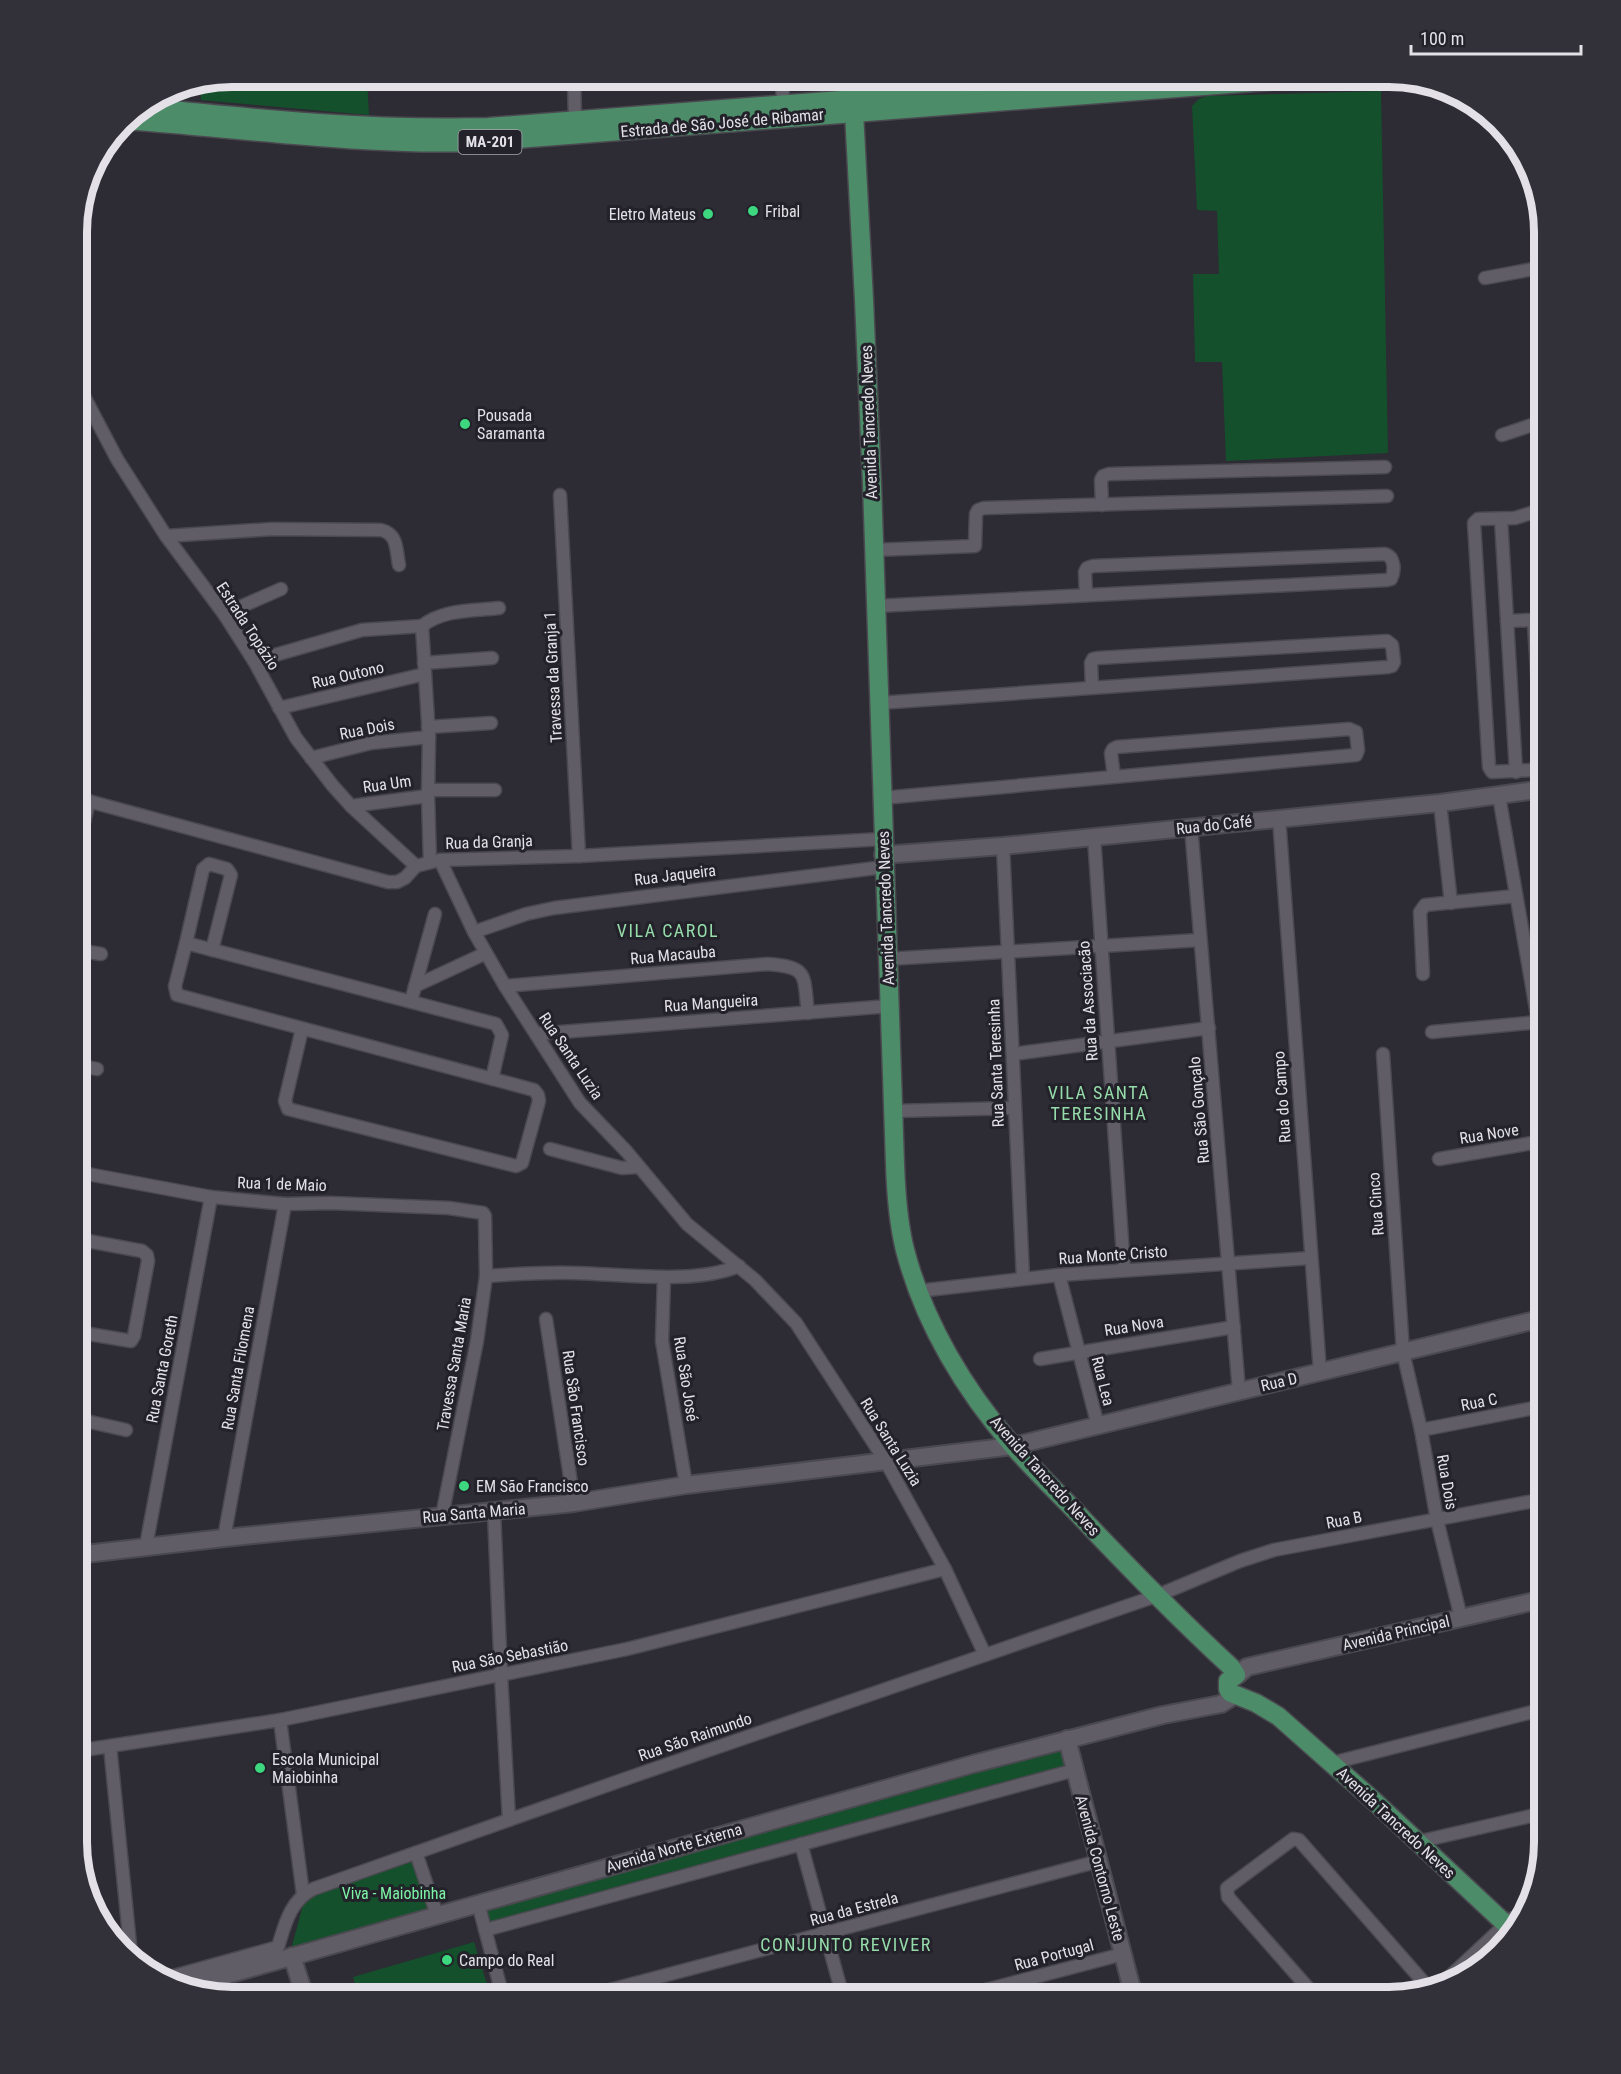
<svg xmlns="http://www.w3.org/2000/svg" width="1621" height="2074" font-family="'Roboto Condensed',sans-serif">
<rect width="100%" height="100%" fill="#2d2b33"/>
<g fill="#14502c">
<polygon points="232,77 367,77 369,115 201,100 200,83"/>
<polygon points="1381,91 1388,453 1226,461 1222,362 1195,362 1193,274 1219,274 1217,211 1197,210 1192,106 1199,99 1207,96"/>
<polygon points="1060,1746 1065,1767 490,1924 486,1908"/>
<polygon points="414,1861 430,1908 291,1949 305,1898"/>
<polygon points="474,1942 491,1997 359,1997 353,1977"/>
</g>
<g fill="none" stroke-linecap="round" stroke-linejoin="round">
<defs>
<g id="street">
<polyline points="574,77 575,121"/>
<polyline points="782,77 783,104"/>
<polyline points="868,77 869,97"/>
<polyline points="1485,278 1544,267"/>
<polyline points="77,383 117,459 166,536 224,614 254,661 296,738 333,786 351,806 416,866"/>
<polyline points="1502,435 1544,421"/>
<polyline points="560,495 579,856"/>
<polyline points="1102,505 1101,480 1103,476 1109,474 1385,467"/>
<polyline points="1501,519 1516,772"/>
<path d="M 166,536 L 273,529 L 381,530 C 398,534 396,550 399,565"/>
<polyline points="874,550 975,546 976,514 978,510 984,508 1387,496"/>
<path d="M 876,606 L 1387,580 L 1391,579 C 1395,571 1395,557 1385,554 L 1093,566 L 1087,568 L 1085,572 L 1086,595"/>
<polyline points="224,614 281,589"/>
<polyline points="1507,621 1530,620 1534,624 1542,750 1535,769 1532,770 1492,772 1489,767 1474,523 1478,519 1515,518 1544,509"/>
<polyline points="422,626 429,737 428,796 430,862"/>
<path d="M 422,626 C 443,609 473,611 499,608"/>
<polyline points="254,661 362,630 422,626"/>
<polyline points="424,663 492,658"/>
<polyline points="879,703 1388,667 1392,666 1394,662 1392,645 1387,641 1098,658 1093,659 1091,663 1092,688"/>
<polyline points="279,708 425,674"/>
<polyline points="428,727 491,723"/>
<polyline points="311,758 371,743 429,737"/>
<polyline points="428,790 495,790"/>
<polyline points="1499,796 1544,1055"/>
<polyline points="77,798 388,882 397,882 405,878 416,866 440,860 579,856 883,839"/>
<polyline points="882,798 1356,755 1358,750 1356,732 1349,729 1117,747 1113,749 1111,753 1114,777"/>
<polyline points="1440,803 1451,903"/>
<polyline points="351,806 428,796"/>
<polyline points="1279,818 1320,1372"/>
<polyline points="1191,827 1239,1391"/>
<polyline points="1094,837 1124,1270"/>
<polyline points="1003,846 1023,1278"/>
<polyline points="77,852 89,801"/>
<polyline points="440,860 474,932 505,986 580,1103 627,1152 687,1224 755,1280 796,1323 886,1462 945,1569 985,1655"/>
<polyline points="474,932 526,914 554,908 884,867"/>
<polyline points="186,943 203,869 209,864 227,869 231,875 212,950"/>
<polyline points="77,950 101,954"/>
<polyline points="887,959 1200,940"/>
<polyline points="1423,974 1420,912 1425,905 1516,896"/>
<polyline points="415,986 486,953"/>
<path d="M 505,986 L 767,964 C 810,967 803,975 808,1013"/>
<polyline points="411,1001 435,914"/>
<path d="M 302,1029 L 285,1101 L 288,1109 L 516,1166 L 522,1163 L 539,1101 L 538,1095 L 534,1090 C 415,1059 296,1027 177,995 L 175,986 L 186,943 L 496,1024 L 502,1035 L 492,1079"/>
<polyline points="1432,1032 1539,1022"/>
<polyline points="536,1034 890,1006"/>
<polyline points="1013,1054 1209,1028"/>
<polyline points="1383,1054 1403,1352 1421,1430 1437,1520 1461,1618"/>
<polyline points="77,1065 97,1069"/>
<polyline points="893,1111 1014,1108"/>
<polyline points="550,1149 622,1168 637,1167"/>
<polyline points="1439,1159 1544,1141"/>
<polyline points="77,1172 211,1197 285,1204 331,1203 449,1208 483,1213 485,1216 486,1276 477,1341 442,1516"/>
<polyline points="1059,1275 1098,1426"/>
<path d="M 486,1276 C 515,1274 544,1272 574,1273 C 624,1274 692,1285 739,1266"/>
<polyline points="664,1277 662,1341 686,1485"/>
<polyline points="918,1291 1059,1275 1311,1258"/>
<polyline points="546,1319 574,1503"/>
<polyline points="77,1332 131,1341 134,1336 148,1261 147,1255 142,1251 77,1239"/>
<polyline points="1040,1359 1234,1327"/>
<polyline points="77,1419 126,1430"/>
<polyline points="1421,1430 1544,1406"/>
<polyline points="494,1512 501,1675 509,1820"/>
<polyline points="224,1538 285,1204"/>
<polyline points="146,1546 211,1197"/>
<polyline points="280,1720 303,1894"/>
<polyline points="110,1746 131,1955"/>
<polyline points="77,1751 280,1720 627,1649 945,1569"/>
<polyline points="1332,1763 1544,1709"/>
<polyline points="1417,1842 1544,1813"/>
<polyline points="801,1844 843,1997"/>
<polyline points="416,1853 437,1915"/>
<polyline points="478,1903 503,1997"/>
<polyline points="1503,1921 1525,1915"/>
<polyline points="485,1930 1075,1770"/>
<path d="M 163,1979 L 278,1947 C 285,1924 290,1901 313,1889 L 625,1779 L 1156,1596 L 1240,1561 L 1274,1550 L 1544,1499"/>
<polyline points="1446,1980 1506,1924"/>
<polyline points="583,1997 1099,1861"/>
<polyline points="959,1997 1123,1954"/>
<polyline points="1316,1997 1228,1897 1227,1888 1293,1839 1299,1840 1427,1986"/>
</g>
<g id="secondary">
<polyline points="883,855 1003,846 1440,803 1544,789"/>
<polyline points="77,1555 224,1538 574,1503 686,1485 1013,1446 1544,1318"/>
<polyline points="1238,1675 1247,1667 1544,1599"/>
<polyline points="1067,1739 1134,1997"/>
<polyline points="292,1956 305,1997"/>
<polyline points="188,1986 973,1764 1163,1715 1221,1704 1235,1695"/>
</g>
<g id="primary">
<path d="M 846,99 L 854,112 L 864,300 L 872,484 L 895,1164 C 896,1193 898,1222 905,1250 C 924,1323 965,1391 1014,1447 C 1035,1471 1058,1493 1080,1516 C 1129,1568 1179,1619 1231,1667 L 1236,1675"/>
<path d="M 143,107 C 258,119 372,130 488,127 L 1141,77"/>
<path d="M 125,120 C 244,129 360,146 479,142 L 1319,77"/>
<polyline points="1236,1675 1228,1681 1228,1689 1231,1693 1256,1703 1278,1716 1373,1800 1513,1931"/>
</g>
</defs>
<use href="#street" stroke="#4b4950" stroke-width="15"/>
<use href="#secondary" stroke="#4b4950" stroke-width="20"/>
<use href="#primary" stroke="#4b4950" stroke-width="21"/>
<use href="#street" stroke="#605d67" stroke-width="12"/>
<use href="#secondary" stroke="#605d67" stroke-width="16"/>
<use href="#primary" stroke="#4c8c68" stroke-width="18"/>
</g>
<g fill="#3cd77e" stroke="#232129" stroke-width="2">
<circle cx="753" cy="211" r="6"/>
<circle cx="708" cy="214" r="6"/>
<circle cx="465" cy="424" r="6"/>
<circle cx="464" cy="1486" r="6"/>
<circle cx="260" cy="1768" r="6"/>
<circle cx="447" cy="1960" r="6"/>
</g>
<g text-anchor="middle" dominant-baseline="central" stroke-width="6" stroke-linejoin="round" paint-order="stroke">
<rect fill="#232129" stroke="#a9a7ae" stroke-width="1.5" x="458.5" y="130" width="63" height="24" rx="4.5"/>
<g font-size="15" font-weight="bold" fill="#e3e1e7">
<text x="490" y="142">MA-201</text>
</g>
<g font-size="16" fill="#e3e1e7" stroke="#232129">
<text transform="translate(722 123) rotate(-5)">Estrada de São José de Ribamar</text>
<text transform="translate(869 422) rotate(-92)">Avenida Tancredo Neves</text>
<text transform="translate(248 626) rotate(57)">Estrada Topázio</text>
<text transform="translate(348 675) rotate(-13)">Rua Outono</text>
<text transform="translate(553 677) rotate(-93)">Travessa da Granja 1</text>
<text transform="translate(367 729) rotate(-11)">Rua Dois</text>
<text transform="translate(387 784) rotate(-8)">Rua Um</text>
<text transform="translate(1214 825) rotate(-6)">Rua do Café</text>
<text transform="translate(489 842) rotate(-2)">Rua da Granja</text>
<text transform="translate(675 875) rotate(-7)">Rua Jaqueira</text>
<text transform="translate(886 908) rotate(-92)">Avenida Tancredo Neves</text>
<text transform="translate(673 955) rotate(-5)">Rua Macauba</text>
<text transform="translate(1088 1001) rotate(-94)">Rua da Associacão</text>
<text transform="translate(711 1003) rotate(-4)">Rua Mangueira</text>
<text transform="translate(571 1056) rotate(56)">Rua Santa Luzia</text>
<text transform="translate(996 1063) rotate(-92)">Rua Santa Teresinha</text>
<text transform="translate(1282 1097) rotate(-94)">Rua do Campo</text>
<text transform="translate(1199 1110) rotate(-95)">Rua São Gonçalo</text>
<text transform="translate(1489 1134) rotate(-9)">Rua Nove</text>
<text transform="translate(282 1184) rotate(2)">Rua 1 de Maio</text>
<text transform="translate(1376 1204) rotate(-94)">Rua Cinco</text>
<text transform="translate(1113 1255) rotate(-4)">Rua Monte Cristo</text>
<text transform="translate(1134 1326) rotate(-9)">Rua Nova</text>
<text transform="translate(454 1364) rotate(-80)">Travessa Santa Maria</text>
<text transform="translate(238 1368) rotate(-80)">Rua Santa Filomena</text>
<text transform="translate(162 1369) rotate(-79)">Rua Santa Goreth</text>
<text transform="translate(686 1379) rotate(81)">Rua São José</text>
<text transform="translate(1103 1381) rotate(76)">Rua Lea</text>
<text transform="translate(1279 1382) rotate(-13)">Rua D</text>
<text transform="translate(1479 1402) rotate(-11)">Rua C</text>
<text transform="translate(576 1408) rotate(82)">Rua São Francisco</text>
<text transform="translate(891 1442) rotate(58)">Rua Santa Luzia</text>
<text transform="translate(1045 1476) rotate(48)">Avenida Tancredo Neves</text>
<text transform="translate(1447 1482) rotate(80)">Rua Dois</text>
<text transform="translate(474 1513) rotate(-5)">Rua Santa Maria</text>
<text transform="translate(1344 1520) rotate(-11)">Rua B</text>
<text transform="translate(1396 1633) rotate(-13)">Avenida Principal</text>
<text transform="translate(510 1656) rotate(-11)">Rua São Sebastião</text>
<text transform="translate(695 1737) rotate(-19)">Rua São Raimundo</text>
<text transform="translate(1396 1823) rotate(43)">Avenida Tancredo Neves</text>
<text transform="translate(674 1848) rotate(-16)">Avenida Norte Externa</text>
<text transform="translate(1100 1868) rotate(75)">Avenida Contorno Leste</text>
<text transform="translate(854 1909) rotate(-15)">Rua da Estrela</text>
<text transform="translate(1054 1955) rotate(-15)">Rua Portugal</text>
</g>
<g font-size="16" fill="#e3e1e7" stroke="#232129" text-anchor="start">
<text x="765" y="211">Fribal</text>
<text x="696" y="214" text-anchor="end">Eletro Mateus</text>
<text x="477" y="415">Pousada<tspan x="477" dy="18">Saramanta</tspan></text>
<text x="476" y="1486">EM São Francisco</text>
<text x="272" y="1759">Escola Municipal<tspan x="272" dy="18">Maiobinha</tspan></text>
<text x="459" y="1960">Campo do Real</text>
</g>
<g font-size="16" fill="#7df4a6" stroke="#232129">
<text x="394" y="1893">Viva - Maiobinha</text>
</g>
<g font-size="18" letter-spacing="1.5" fill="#95dcaa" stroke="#232129">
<text x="668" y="930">VILA CAROL</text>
<text x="1099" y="1092">VILA SANTA<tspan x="1099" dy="21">TERESINHA</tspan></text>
<text x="846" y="1944">CONJUNTO REVIVER</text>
</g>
</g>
<path d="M0 0H1621V2074H0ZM232 87H1389A145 145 0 0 1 1534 232V1842A145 145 0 0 1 1389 1987H232A145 145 0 0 1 87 1842V232A145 145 0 0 1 232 87Z" fill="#323038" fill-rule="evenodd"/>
<path fill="none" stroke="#e3e1e7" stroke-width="8" d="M232 87H1389A145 145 0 0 1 1534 232V1842A145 145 0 0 1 1389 1987H232A145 145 0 0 1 87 1842V232A145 145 0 0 1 232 87Z"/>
<path d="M1411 45v9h170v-9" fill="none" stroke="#e3e1e7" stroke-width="3"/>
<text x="1420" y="45" font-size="18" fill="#e3e1e7" stroke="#232129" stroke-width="4.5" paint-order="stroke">100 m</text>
</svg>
